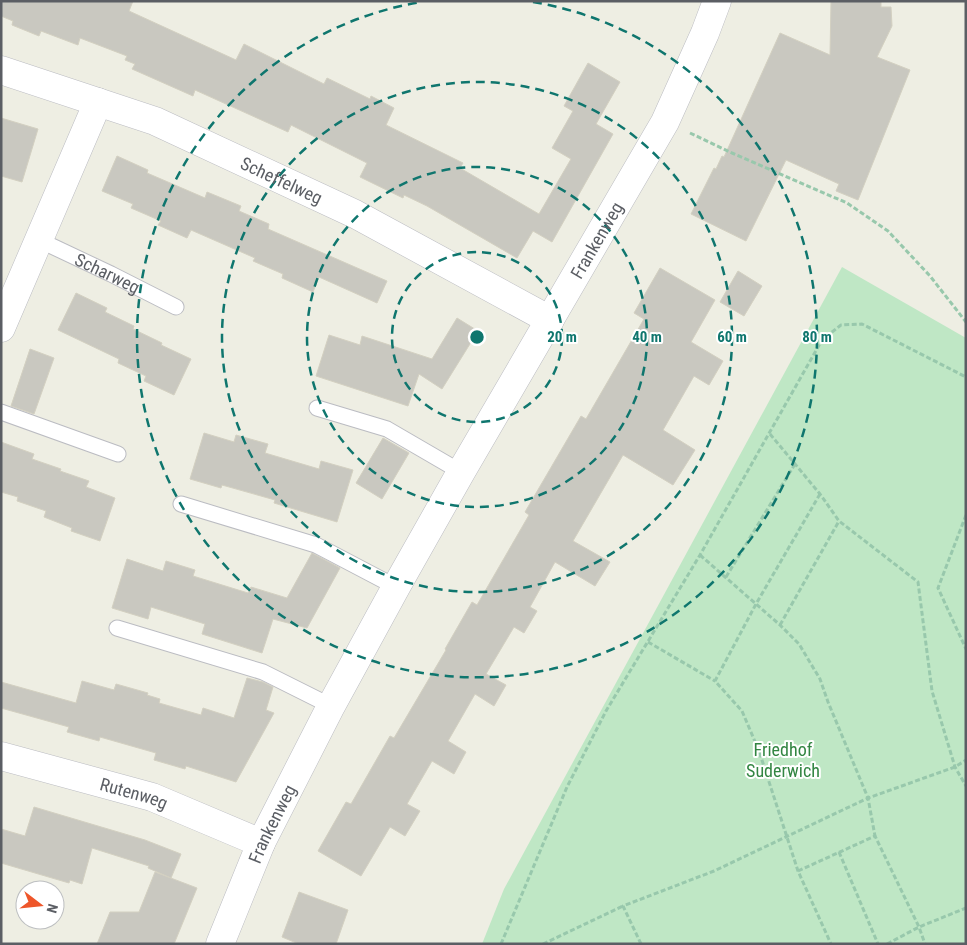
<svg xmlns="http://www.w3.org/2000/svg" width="967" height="945" font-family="'Roboto Condensed',sans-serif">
<rect width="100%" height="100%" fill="#eeeee3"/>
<polygon fill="#bfe7c5" points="842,267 966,338 966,944 482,944 504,889"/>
<g fill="#c9c8c0" stroke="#d3d0c1">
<polygon points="1,1 133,1 129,11 236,60 244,44 324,84 327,78 370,99 371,96 394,108 386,125 463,163 460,168 539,214 571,159 552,148 573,111 564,106 588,63 620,82 596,124 613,134 552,242 533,231 517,258 427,206 404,195 403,198 360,177 367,163 291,125 288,132 195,90 193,96 132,69 135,64 125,60 127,56 80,38 78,45 41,31 39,36 12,25 13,21 1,16"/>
<polygon points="831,1 881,1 881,7 891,7 892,26 877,57 910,70 858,200 836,191 839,184 786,160 746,241 691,214 714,168 716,169 722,156 724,157 780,33 830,55"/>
<polygon points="1,118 38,129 22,182 1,176"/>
<polygon points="117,156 148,170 147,173 205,198 207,192 241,206 239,211 269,224 268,229 387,281 377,303 319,277 313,292 282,278 283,274 253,261 255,258 191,230 187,238 158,225 161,221 131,208 133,204 102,191"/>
<polygon points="660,268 715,300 691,342 723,361 709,385 694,376 663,430 695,450 673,485 623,455 573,541 610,562 595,586 555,562 530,607 537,611 524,633 514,627 486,674 506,685 494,706 475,694 448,741 466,752 454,774 432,761 407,804 420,811 405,836 390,827 361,876 318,851 346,802 351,804 390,736 394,738 446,650 445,649 472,602 477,605 529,515 525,512 581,416 586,419 644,319 634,313"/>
<polygon points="738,271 762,286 744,316 720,302"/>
<polygon points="76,293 107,308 105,312 134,326 133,329 162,343 161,345 191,359 174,395 144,381 146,376 118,363 119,359 58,330"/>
<polygon points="457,318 478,331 442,389 419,374 408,406 316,376 329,335 360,345 362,336 432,359"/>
<polygon points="30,349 54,358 34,414 11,406"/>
<polygon points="204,433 234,442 236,435 268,444 265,453 319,469 321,461 353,470 337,522 274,503 275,500 222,485 221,488 190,479"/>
<polygon points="383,438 409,453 382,499 356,483"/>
<polygon points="1,442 34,454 32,459 61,469 60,471 89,481 86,487 115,498 100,541 71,531 72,528 44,517 46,511 17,501 18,497 1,492"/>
<polygon points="312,553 340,568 307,628 273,619 262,653 202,634 205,624 151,607 148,619 112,608 127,559 163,571 166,561 195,570 193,576 248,593 251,587 287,598"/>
<polygon points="247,678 263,682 273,687 266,710 274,713 236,782 186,766 185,769 154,760 156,753 100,737 99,741 67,732 69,727 1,708 1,682 76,703 82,681 114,690 116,684 148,693 147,695 160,699 159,703 201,715 203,708 234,718"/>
<polygon points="34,807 145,840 181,854 171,878 148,868 149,866 92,848 82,884 70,880 69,883 1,863 1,829 25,836"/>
<polygon points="155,872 197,888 174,944 97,944 110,912 139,912"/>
<polygon points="299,892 348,910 336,944 299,944 282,937"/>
</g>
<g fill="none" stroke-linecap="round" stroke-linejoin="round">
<defs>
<g id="lane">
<path id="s1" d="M 39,240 L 111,274 L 176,307"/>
<polyline points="317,408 387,429 461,472"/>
<polyline points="1,412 118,454"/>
<polyline points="181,504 316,545 396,587"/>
<polyline points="117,628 263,672 331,706"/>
</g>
<g id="street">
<path id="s2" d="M 1,70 L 155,121 L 355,214 L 550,320"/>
<polyline points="1,328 98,102"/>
<path id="s3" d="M 1,756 L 152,797 L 261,843"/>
<path id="s4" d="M 220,944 L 261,843 L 331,706 L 396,587 L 461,472 L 665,122 L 705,33 L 717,1"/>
</g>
</defs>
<use href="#lane" stroke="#bbbcc2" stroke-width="17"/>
<use href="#street" stroke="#bbbcc2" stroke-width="29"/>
<g stroke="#98c8ac" stroke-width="3" stroke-dasharray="5 2.5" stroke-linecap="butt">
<polyline points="690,133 732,153 847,203 888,231 930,276 966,322"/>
<polyline points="770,434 820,494 839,521 918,582 932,691 955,767 966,786"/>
<polyline points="820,494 756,604 715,681 742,711 759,751 798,871 831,944"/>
<polyline points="966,515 938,588 966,649"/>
<polyline points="700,555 780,625 799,644 820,679 828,702 868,798 875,836"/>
<polyline points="726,577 795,464"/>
<polyline points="780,625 839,521"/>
<polyline points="648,642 715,681"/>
<polyline points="839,852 878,944"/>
<polyline points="798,871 875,836 919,927 925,944"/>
<polyline points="501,944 567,787 606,711 700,555 822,340 841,325 862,324 966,377"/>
<polyline points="543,944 623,906"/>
<polyline points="641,944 623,906 714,871 868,798 955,767 966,760"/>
<polyline points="887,944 919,927 966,908"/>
</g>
<use href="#lane" stroke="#fff" stroke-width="15"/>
<use href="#street" stroke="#fff" stroke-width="28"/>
</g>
<g fill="none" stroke="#0f766e" stroke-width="2.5" stroke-dasharray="9 6">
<circle cx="477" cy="337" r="85"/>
<circle cx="477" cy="337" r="170"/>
<circle cx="477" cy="337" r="255"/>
<path d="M533 2A340 340 0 1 1 421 2"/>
</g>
<g text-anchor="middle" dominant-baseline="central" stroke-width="4" stroke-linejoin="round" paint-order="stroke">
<g font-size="18" fill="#5b5e64" stroke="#fff">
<text stroke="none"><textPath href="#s2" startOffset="302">Scheffelweg</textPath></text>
<text stroke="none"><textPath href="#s4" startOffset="799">Frankenweg</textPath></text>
<text stroke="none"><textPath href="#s1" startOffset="76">Scharweg</textPath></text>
<text stroke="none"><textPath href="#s3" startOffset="138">Rutenweg</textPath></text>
<text stroke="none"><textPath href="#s4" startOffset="131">Frankenweg</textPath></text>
</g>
<g font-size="18" fill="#328542" stroke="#fff">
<text x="783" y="749">Friedhof<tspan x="783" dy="21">Suderwich</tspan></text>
</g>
</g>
<circle cx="477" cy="337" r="8" fill="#0f766e" stroke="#fff" stroke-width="2.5"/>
<g font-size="15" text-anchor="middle" font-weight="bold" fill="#0f766e" stroke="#fff" stroke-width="4" stroke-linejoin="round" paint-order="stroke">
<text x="562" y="342">20 m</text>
<text x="647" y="342">40 m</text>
<text x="732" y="342">60 m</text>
<text x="817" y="342">80 m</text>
</g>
<rect width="967" height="945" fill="none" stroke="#5b5e64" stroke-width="5"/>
<g transform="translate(40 905) rotate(106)"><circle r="24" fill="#ffffff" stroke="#bdbfc1"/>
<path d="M0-4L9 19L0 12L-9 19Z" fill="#ee562a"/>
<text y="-8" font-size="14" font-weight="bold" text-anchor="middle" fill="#5b5e64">N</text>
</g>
</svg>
